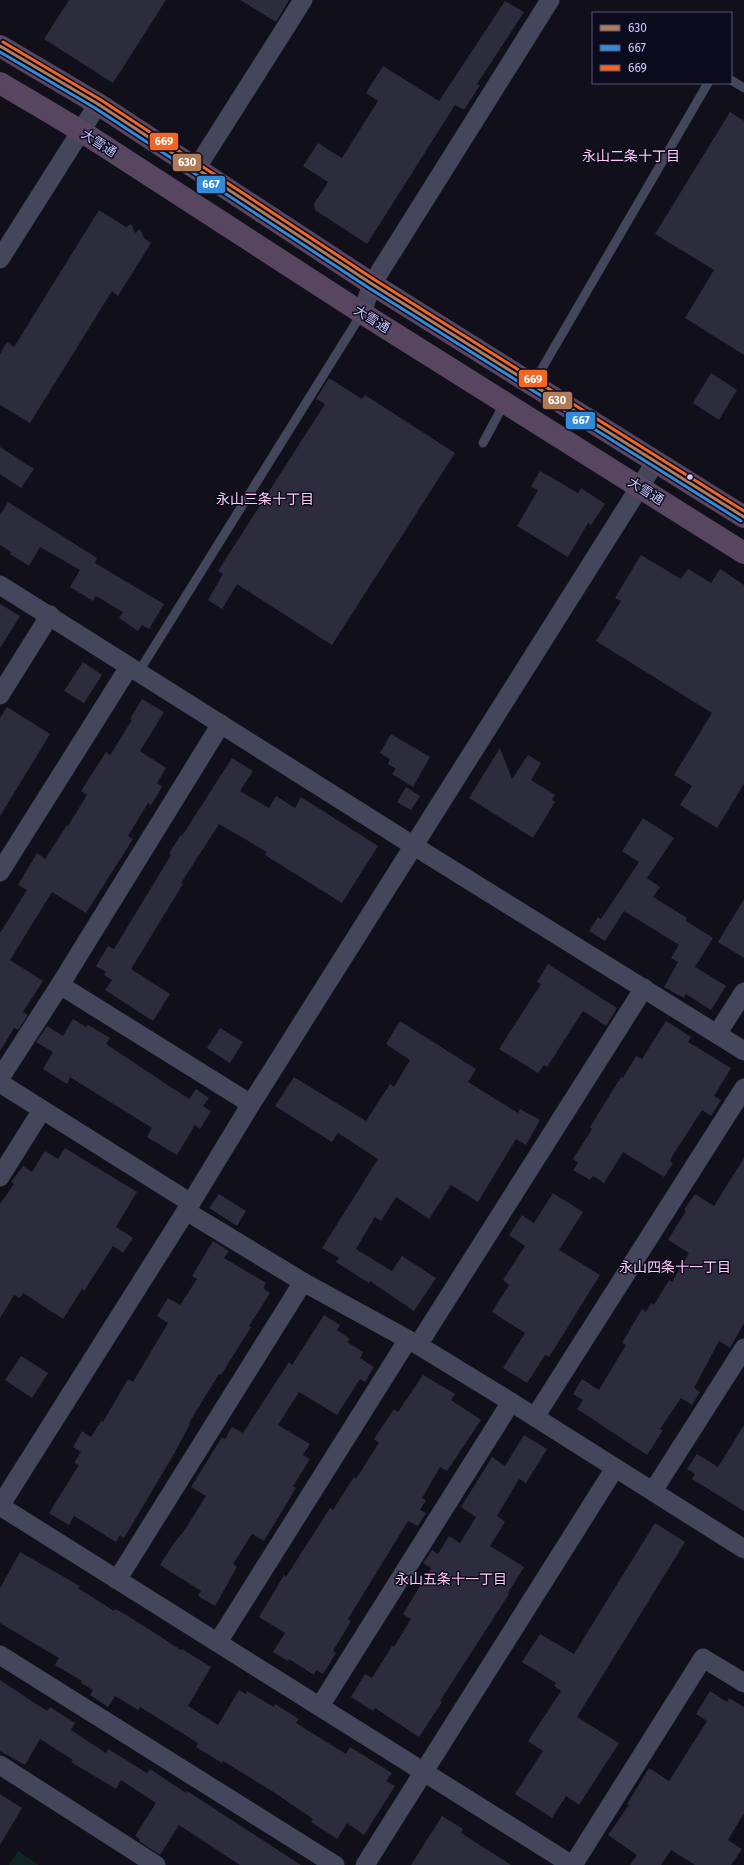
<svg xmlns="http://www.w3.org/2000/svg" width="744" height="1865" font-family="'Fira Sans','Noto Sans JP',sans-serif">
<rect width="100%" height="100%" fill="#100f1a"/>
<polygon fill="#0e2522" points="18,1851 39,1865 9,1865"/>
<g fill="#2d2c3d">
<polygon points="69,0 166,0 113,83 44,39"/>
<polygon points="240,0 289,0 276,22"/>
<polygon points="505,1 524,12 477,84 480,85 464,110 455,105 367,244 315,210 314,204 328,182 303,166 318,143 342,158 378,101 366,93 383,66 439,101"/>
<polygon points="730,112 744,121 744,355 685,318 714,270 655,234"/>
<polygon points="99,210 126,227 131,224 135,233 140,229 144,238 151,243 118,296 112,291 30,423 0,405 0,354 7,342 14,347"/>
<polygon points="711,373 737,390 719,420 693,403"/>
<polygon points="329,378 362,399 365,395 455,453 332,645 237,584 222,609 208,600 223,574 218,571 325,404 316,399"/>
<polygon points="0,447 34,469 21,488 0,474"/>
<polygon points="540,471 578,493 581,488 605,504 591,525 588,523 568,557 517,526 538,490 531,487"/>
<polygon points="8,502 97,558 95,563 164,604 149,629 142,625 138,631 119,618 123,612 96,596 93,601 70,587 80,570 40,547 29,566 10,554 11,552 0,545 0,515"/>
<polygon points="641,555 681,579 688,569 711,583 720,569 744,585 744,784 717,828 680,805 692,786 674,775 712,713 596,641 621,601 615,598"/>
<polygon points="0,604 20,616 0,648"/>
<polygon points="83,662 102,675 84,703 64,691"/>
<polygon points="142,699 164,712 140,751 166,768 157,783 162,787 151,805 148,803 128,836 133,839 86,913 52,892 10,960 43,981 23,1012 28,1015 18,1030 14,1028 0,1051 0,933 27,890 18,885 37,853 45,859 67,825 68,826 87,795 81,791 106,752 110,755 132,720 130,719"/>
<polygon points="7,707 50,734 0,816 0,718"/>
<polygon points="391,734 430,757 413,787 392,774 396,769 388,764 390,759 380,753"/>
<polygon points="500,748 512,779 528,755 541,763 531,780 555,795 552,800 555,802 533,838 469,798"/>
<polygon points="232,758 253,771 240,791 269,808 276,796 295,808 301,797 378,846 342,903 265,855 267,852 219,824 181,883 183,884 131,969 170,994 153,1021 105,990 112,980 104,975 106,972 96,966 108,946 114,949 171,855 169,853 181,835 182,836"/>
<polygon points="406,787 420,796 411,810 397,802"/>
<polygon points="643,818 674,838 647,878 660,887 653,897 687,918 686,921 713,938 695,967 726,986 711,1010 686,994 684,998 664,987 678,962 671,958 679,945 624,911 605,941 589,931 598,917 601,919 639,862 622,851"/>
<polygon points="744,899 744,958 718,942"/>
<polygon points="548,964 617,1008 606,1026 583,1011 547,1067 544,1065 538,1073 499,1049 541,984 537,982"/>
<polygon points="73,1019 86,1027 88,1025 110,1038 106,1044 189,1099 196,1089 209,1098 203,1106 211,1111 200,1129 195,1125 177,1155 147,1137 152,1128 70,1077 67,1084 43,1069 53,1052 36,1042 47,1026 63,1036"/>
<polygon points="400,1021 476,1069 468,1082 518,1113 520,1109 540,1120 526,1145 516,1139 478,1202 451,1185 429,1219 396,1197 381,1221 375,1217 356,1249 392,1271 402,1256 436,1278 414,1311 370,1281 369,1283 336,1262 339,1258 322,1248 378,1159 338,1133 332,1142 275,1106 294,1077 366,1121 390,1084 394,1087 410,1060 386,1044"/>
<polygon points="666,1021 691,1037 688,1042 731,1068 714,1096 721,1100 711,1116 702,1110 673,1155 670,1161 673,1163 664,1177 623,1152 604,1183 593,1176 590,1180 573,1170 578,1163 573,1159 592,1129 590,1127 621,1077 623,1078 636,1056 642,1059"/>
<polygon points="220,1028 243,1042 230,1063 207,1048"/>
<polygon points="65,1148 137,1192 116,1227 133,1238 123,1253 113,1246 84,1291 82,1289 63,1319 23,1293 20,1298 14,1295 0,1318 0,1204 14,1184 11,1182 23,1166 32,1172 45,1151 58,1159"/>
<polygon points="744,1158 744,1323 730,1348 719,1341 694,1388 700,1392 692,1405 681,1398 660,1429 663,1430 647,1455 577,1409 583,1400 573,1394 582,1379 599,1390 626,1345 622,1343 642,1309 646,1312 651,1303 654,1305 669,1280 672,1282 689,1253 668,1240 686,1211 684,1210 695,1194 714,1206"/>
<polygon points="553,1193 583,1212 559,1250 600,1275 549,1357 545,1355 527,1383 503,1368 525,1333 492,1312 509,1285 503,1280 525,1246 509,1235 522,1215 534,1223"/>
<polygon points="219,1194 246,1211 237,1226 209,1208"/>
<polygon points="213,1241 229,1251 224,1258 266,1283 263,1288 270,1293 249,1326 251,1327 221,1375 219,1374 189,1423 190,1424 174,1454 124,1538 120,1535 116,1542 74,1516 69,1525 49,1513 79,1465 74,1463 81,1452 73,1447 82,1431 91,1437 101,1421 103,1422 128,1379 133,1382 168,1323 157,1316 168,1298 180,1305 197,1279 192,1276"/>
<polygon points="324,1315 340,1325 337,1330 350,1339 347,1342 363,1352 360,1358 374,1367 365,1382 360,1379 337,1415 299,1392 278,1425 310,1444 303,1455 310,1459 293,1486 296,1488 264,1541 252,1534 233,1564 237,1567 215,1606 198,1596 201,1591 160,1565 174,1543 184,1531 206,1496 191,1487 222,1437 225,1439 232,1427 243,1433 289,1362 292,1365"/>
<polygon points="21,1356 48,1373 32,1398 5,1380"/>
<polygon points="423,1375 455,1394 451,1400 481,1420 447,1471 440,1467 422,1498 426,1500 420,1510 426,1513 418,1526 408,1521 348,1619 351,1621 333,1651 336,1653 323,1674 316,1670 314,1675 289,1659 288,1661 273,1652 285,1633 259,1617 284,1575 286,1577 330,1508 333,1510 354,1477 356,1479 379,1443 374,1439 394,1409 398,1412"/>
<polygon points="744,1425 744,1511 692,1479 695,1474 687,1469 697,1454 718,1467"/>
<polygon points="524,1435 547,1449 526,1483 519,1479 497,1516 505,1522 490,1546 524,1567 508,1593 509,1594 440,1701 442,1702 419,1737 375,1708 373,1711 351,1697 365,1674 372,1678 392,1646 394,1647 411,1619 403,1614 431,1568 423,1563 432,1550 438,1554 449,1536 460,1543 476,1517 461,1507 492,1457 505,1466"/>
<polygon points="655,1523 685,1542 577,1717 619,1743 579,1805 566,1796 552,1818 515,1794 543,1751 528,1741 561,1691 554,1686 556,1683 522,1662 540,1634 574,1654"/>
<polygon points="20,1552 80,1586 78,1588 114,1611 115,1609 125,1614 181,1650 182,1649 211,1667 188,1706 218,1725 239,1690 246,1694 247,1691 274,1707 275,1704 299,1719 296,1723 346,1754 350,1747 392,1773 386,1781 395,1786 364,1835 347,1823 337,1839 311,1822 313,1819 272,1791 223,1761 222,1763 196,1747 198,1743 140,1707 138,1710 115,1696 108,1707 90,1695 93,1690 81,1683 82,1681 55,1665 59,1658 0,1623 0,1588"/>
<polygon points="0,1680 47,1711 50,1707 75,1723 71,1730 106,1753 108,1749 147,1773 150,1769 186,1793 187,1791 301,1865 240,1865 179,1825 160,1855 139,1841 140,1839 135,1836 156,1803 121,1780 116,1789 71,1762 73,1760 40,1739 25,1765 0,1751"/>
<polygon points="710,1691 727,1702 729,1698 744,1707 744,1813 728,1840 742,1849 731,1865 695,1865 671,1850 661,1865 630,1865 637,1855 608,1835 629,1805 627,1804 649,1768 669,1781 707,1721 696,1714"/>
<polygon points="0,1794 22,1808 0,1845"/>
<polygon points="442,1816 463,1829 461,1833 511,1865 411,1865"/>
</g>
<g fill="none" stroke-linecap="round" stroke-linejoin="round">
<g stroke="#44465b" stroke-width="9">
<polyline points="731,80 744,88"/>
<polyline points="533,384 708,83"/>
<polyline points="483,443 505,402"/>
<polyline points="138,673 362,313"/>
</g>
<g stroke="#44465b" stroke-width="19">
<polyline points="196,169 303,0"/>
<polyline points="0,259 98,104"/>
<polyline points="362,313 372,284 550,0"/>
<polyline points="0,585 414,846 744,1051"/>
<polyline points="0,695 50,615"/>
<polyline points="0,872 129,667"/>
<polyline points="60,985 251,1104"/>
<polyline points="717,1034 744,992"/>
<polyline points="0,1078 60,985 221,724"/>
<polyline points="0,1083 191,1203"/>
<polyline points="0,1177 42,1110"/>
<polyline points="186,1211 303,1282 418,1345 511,1402 744,1549"/>
<polyline points="418,1345 644,988"/>
<polyline points="535,1417 744,1088"/>
<polyline points="653,1491 744,1348"/>
<polyline points="0,1506 186,1211 251,1104 656,461"/>
<polyline points="0,1506 572,1865"/>
<polyline points="117,1580 303,1282"/>
<polyline points="218,1642 407,1341"/>
<polyline points="0,1655 335,1865"/>
<polyline points="320,1706 511,1402"/>
<polyline points="0,1765 156,1865"/>
<polyline points="365,1865 615,1468"/>
<polyline points="573,1865 703,1658 744,1683"/>
</g>
<g stroke="#584660" stroke-width="22">
<polyline points="0,46 98,104 372,284 744,517"/>
<polyline points="0,83 81,131 362,313 744,553"/>
</g>
<defs>
<polyline id="bus-1" points="0,46 98,104 372,284 744,517"/>
<polyline id="bus-2" points="0,52 95,108 369,288 741,521"/>
<polyline id="bus-3" points="3,42 101,100 375,280 744,511"/>
</defs>
<use href="#bus-1" stroke="#0c0b1e" stroke-width="6"/>
<use href="#bus-2" stroke="#0c0b1e" stroke-width="6"/>
<use href="#bus-3" stroke="#0c0b1e" stroke-width="6"/>
<use href="#bus-1" stroke="#b07c57" stroke-width="3"/>
<use href="#bus-2" stroke="#338bd7" stroke-width="3"/>
<use href="#bus-3" stroke="#f26522" stroke-width="3"/>
</g>
<circle fill="#c8caff" stroke="#0c0b1e" stroke-width="1.5" cx="690" cy="477" r="3.5"/>
<g text-anchor="middle" dominant-baseline="central" stroke-width="3" stroke-linejoin="round" paint-order="stroke">
<g font-size="13" fill="#c8caff" stroke="#0c0b1e">
<text transform="translate(99 143) rotate(33)">大雪通</text>
<text transform="translate(372 319) rotate(32)">大雪通</text>
<text transform="translate(646 491) rotate(32)">大雪通</text>
</g>
<g font-size="14" fill="#ffcaf4" stroke="#0c0b1e">
<text x="631" y="156">永山二条十丁目</text>
<text x="265" y="499">永山三条十丁目</text>
<text x="675" y="1267">永山四条十一丁目</text>
<text x="451" y="1579">永山五条十一丁目</text>
</g>
</g>
<g stroke="#0c0b1e" stroke-width="1.5">
<rect x="149" y="132" width="30" height="19" rx="4" fill="#f26522"/>
<rect x="172" y="153" width="30" height="19" rx="4" fill="#b07c57"/>
<rect x="196" y="175" width="30" height="19" rx="4" fill="#338bd7"/>
<rect x="518" y="369" width="30" height="19" rx="4" fill="#f26522"/>
<rect x="542" y="391" width="31" height="19" rx="4" fill="#b07c57"/>
<rect x="565" y="411" width="31" height="19" rx="4" fill="#338bd7"/>
</g>
<g font-size="11" text-anchor="middle" font-weight="bold" fill="#fff">
<text x="164" y="145">669</text>
<text x="187" y="166">630</text>
<text x="211" y="188">667</text>
<text x="533" y="383">669</text>
<text x="557" y="404">630</text>
<text x="581" y="424">667</text>
</g>
<rect x="592" y="12" width="140" height="72" fill="#0c0b1e" stroke="#575778"/>
<rect x="600" y="25" width="20" height="6" fill="#b07c57" stroke="#575778"/>
<text x="628" y="32" font-size="12" fill="#c8caff">630</text>
<rect x="600" y="45" width="20" height="6" fill="#338bd7" stroke="#575778"/>
<text x="628" y="52" font-size="12" fill="#c8caff">667</text>
<rect x="600" y="65" width="20" height="6" fill="#f26522" stroke="#575778"/>
<text x="628" y="72" font-size="12" fill="#c8caff">669</text>
</svg>
